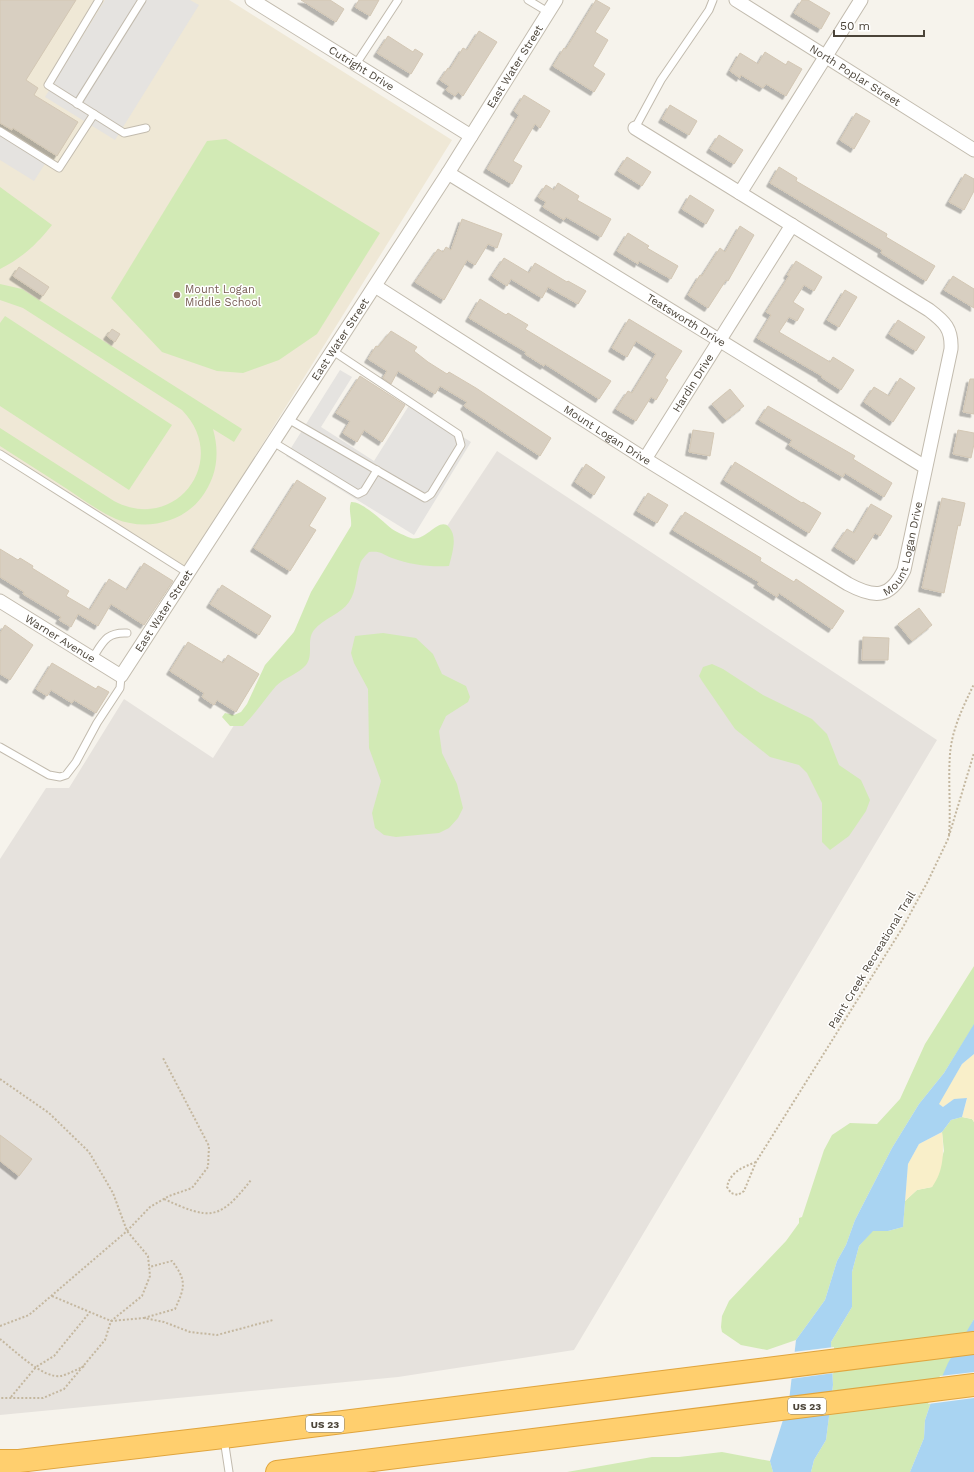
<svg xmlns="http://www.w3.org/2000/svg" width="974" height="1472" font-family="'Work Sans',sans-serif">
<defs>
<filter id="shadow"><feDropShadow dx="-3.5" dy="3.5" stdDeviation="0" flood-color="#0004"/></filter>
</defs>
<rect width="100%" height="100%" fill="#f6f3ec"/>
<polygon fill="#e6e2dd" points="497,451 937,740 574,1350 398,1377 0,1415 0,859 46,788 69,788 124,699 213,758 363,524 425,559"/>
<polygon fill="#efe8d6" points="0,0 229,0 452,140 186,567 0,451"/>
<g fill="#d2eab5">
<polygon points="226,139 380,233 317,334 279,360 243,373 217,371 162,352 111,298 207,141"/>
<path d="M 0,187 L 52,225 C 37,244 22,258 0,269 Z"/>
<path d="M 0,284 L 22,289 L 31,295 L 242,429 L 234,442 L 213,429 C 220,454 217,477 201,498 C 182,523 145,531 116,519 C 98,511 81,498 64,487 C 43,473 21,460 0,446 L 0,428 L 114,501 C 176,534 231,460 182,410 L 23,308 L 0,300 Z"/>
<polygon points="5,316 172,425 129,490 0,406 0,323"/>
<path d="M 351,502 C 362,501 382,521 392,529 C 397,532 405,536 411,538 C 425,543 439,516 449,527 C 458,537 452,554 449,566 C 429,567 411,565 392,558 C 381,554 382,551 369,552 C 366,555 361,560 360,564 C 356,576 357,590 349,602 C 341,614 324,618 314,630 C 306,640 314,655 306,665 C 298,674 284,678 276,686 C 265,699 256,713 243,726 L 230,726 L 222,717 L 225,713 L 234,715 L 241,712 L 247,704 L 265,665 L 294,632 L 311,592 L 351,526 C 352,518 348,510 351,502 Z"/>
<polygon points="383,633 416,638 433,654 442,674 466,686 470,697 468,702 446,716 439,731 442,753 457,784 463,808 458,818 449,828 439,833 396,837 384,835 375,828 372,813 381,781 369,748 368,689 354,663 351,653 355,636"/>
<polygon points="712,664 723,669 763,695 812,719 827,734 839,765 861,780 870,800 866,811 849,836 830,850 822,842 822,803 807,773 799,765 770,757 735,729 702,681 699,676 703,667"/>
<polygon points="974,966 974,1025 944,1073 919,1104 892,1148 855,1220 846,1245 837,1261 825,1300 796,1340 767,1350 741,1345 722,1332 721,1327 722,1316 729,1301 786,1241 799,1223 799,1218 802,1217 824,1150 832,1135 850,1123 877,1124 900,1099 925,1044"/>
<polygon points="962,1117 972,1119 974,1122 974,1319 931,1402 925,1420 924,1438 910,1472 811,1472 814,1460 826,1440 833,1385 831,1342 852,1307 852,1272 859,1246 873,1230 888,1231 903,1227 905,1201 917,1190 932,1187 944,1151 942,1132 951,1120"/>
<polygon points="722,1452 770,1461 773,1472 567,1472 652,1457 679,1457"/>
</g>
<g fill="#f9efc9">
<polygon points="974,1054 974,1122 972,1119 962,1117 967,1099 954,1099 943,1107 938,1104 962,1064"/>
<path d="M 942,1132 C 944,1152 944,1171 932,1187 L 917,1190 L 905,1201 L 908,1164 L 919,1144 Z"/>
</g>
<g fill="#e5e3e0">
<polygon points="105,0 190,0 199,5 115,140 45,97"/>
<polygon points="0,129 48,159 34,181 0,160"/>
<polygon points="340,370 352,377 321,427 374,461 410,404 471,442 414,535 286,456"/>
</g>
<g fill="#a9d4f2">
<polygon points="974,1024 974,1054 962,1064 939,1104 943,1107 954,1099 967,1098 962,1117 951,1120 942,1132 919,1144 908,1164 903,1227 888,1231 873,1231 859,1246 852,1272 852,1307 831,1342 833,1385 826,1440 814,1460 811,1472 773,1472 770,1461 789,1401 796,1340 825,1300 837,1261 846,1245 855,1220 892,1148 919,1104 944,1073"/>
<polygon points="974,1319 974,1472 910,1472 924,1438 925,1420 931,1402 948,1363"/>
</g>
<g fill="#f6f3ec">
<polygon points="834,1347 834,1373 790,1379 793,1352"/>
<polygon points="974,1372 974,1398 928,1404 940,1376"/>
</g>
<g fill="#d8cfc1" stroke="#d3c7b4" filter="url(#shadow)">
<polygon points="0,0 76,0 26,80 38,88 34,95 78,122 57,156 13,128 12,130 0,123"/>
<polygon points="301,0 330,0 344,9 336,22"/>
<polygon points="359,0 379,0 370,16 355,7"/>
<polygon points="596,0 610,8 595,32 608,40 593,66 605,74 594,92 553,66 564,48 566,49"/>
<polygon points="802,0 808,0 830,13 821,29 794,13"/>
<polygon points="479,31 497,42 463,96 458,92 455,96 446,90 449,86 440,80 448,68 450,69 463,48 467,50"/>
<polygon points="388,36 413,52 415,49 423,54 411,74 377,53"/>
<polygon points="765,52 786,65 788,61 802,69 786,96 766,84 763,88 741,75 740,78 730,71 740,53 758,64"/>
<polygon points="524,95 550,111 540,128 535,124 513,161 522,166 512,184 487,169 519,115 514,111"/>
<polygon points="670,105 697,121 689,135 662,119"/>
<polygon points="856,113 870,121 854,149 840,140"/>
<polygon points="719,135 743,150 734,164 710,149"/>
<polygon points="627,157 651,172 642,186 618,171"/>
<polygon points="779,167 797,178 796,181 887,234 886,237 935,266 926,281 881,253 882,250 770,183"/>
<polygon points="965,174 974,179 974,191 964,210 949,202"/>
<polygon points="558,183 579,196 577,200 611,219 601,237 566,217 564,220 543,207 546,202 538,197 546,185 554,190"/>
<polygon points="690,195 714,210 706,224 682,209"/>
<polygon points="462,219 502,234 497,248 488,244 475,265 467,260 444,300 415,282 438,249 443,252 446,247 451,250"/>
<polygon points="740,226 754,235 728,281 726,280 708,308 688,295 700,275 702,276 720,248 725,252"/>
<polygon points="628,233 649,246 647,248 678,266 671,279 639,261 638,264 617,251"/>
<polygon points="504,258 529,273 535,263 567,282 568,281 586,291 578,304 548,287 542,298 511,279 507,286 492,276"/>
<polygon points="796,261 822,277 814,291 804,285 793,302 804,309 797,321 789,317 779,332 830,362 833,357 854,370 841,390 821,377 822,376 757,338 771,315 766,312 789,276 787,275"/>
<polygon points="19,267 49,287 43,296 13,276"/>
<polygon points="953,276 974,289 974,308 944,290"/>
<polygon points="845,290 857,297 839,327 827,320"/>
<polygon points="480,299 506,315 508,313 528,325 525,329 611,381 599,399 545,364 544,366 525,354 526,352 469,318"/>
<polygon points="629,319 682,351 665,378 668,380 656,400 651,397 636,421 616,409 628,391 632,393 656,354 636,341 627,357 612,348"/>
<polygon points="898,320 925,337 916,351 889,334"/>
<polygon points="112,329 120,334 115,342 107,336"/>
<polygon points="391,331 417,347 414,351 428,362 447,374 449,372 476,388 551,438 540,456 464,406 467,402 440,386 435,394 398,371 391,384 383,378 387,371 368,359 376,346 378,347"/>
<polygon points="360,376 405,405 382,442 364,430 357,442 343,433 350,421 336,413"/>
<polygon points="900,378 915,388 893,422 864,402 874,387 889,396"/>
<polygon points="970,379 974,379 974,414 963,412"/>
<polygon points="730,389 744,406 726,420 712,404"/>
<polygon points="768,406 855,456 853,459 892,483 884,497 845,473 843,477 789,445 792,440 759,420"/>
<polygon points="693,430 714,433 710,456 689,452"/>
<polygon points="958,430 974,433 974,444 971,458 953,454"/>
<polygon points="735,462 802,503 803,502 821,513 809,533 724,480"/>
<polygon points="586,464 605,477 594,495 575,482"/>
<polygon points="297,480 326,498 309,526 316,530 290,571 254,548"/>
<polygon points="648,493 668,505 657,523 637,511"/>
<polygon points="942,498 965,503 960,526 958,525 944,593 922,588"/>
<polygon points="871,504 892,516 880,536 875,533 857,561 835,547 847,529 854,533"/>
<polygon points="685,512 761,558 760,561 794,582 796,579 844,611 832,629 779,593 777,597 757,584 759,582 673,530"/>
<polygon points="0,549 18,560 20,558 33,566 32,568 69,591 66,596 90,610 109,579 127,590 144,563 173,581 144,625 111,604 98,626 78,614 71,627 59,620 61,617 23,594 24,592 0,577"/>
<polygon points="222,585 271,616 259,635 210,604"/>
<polygon points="919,608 932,625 912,641 898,624"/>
<polygon points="5,625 33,645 10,680 0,674 0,633"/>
<polygon points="863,637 889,638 888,660 862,660"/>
<polygon points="188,642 223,663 228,655 259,674 236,712 217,700 214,705 202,697 204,693 170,671"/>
<polygon points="52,663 96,689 98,686 109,692 96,713 74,700 72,703 51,690 47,696 36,689"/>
<polygon points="0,1135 32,1159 19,1176 0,1161"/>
</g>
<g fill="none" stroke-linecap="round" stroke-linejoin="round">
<defs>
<g id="service">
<polyline points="99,0 48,85 124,133 146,128"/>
<polyline points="528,0 548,12"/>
<polyline points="356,64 398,0"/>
<polyline points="77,104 142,0"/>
<polyline points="635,128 661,80 709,10 713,0"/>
<polyline points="0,131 59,168 94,114"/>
<polyline points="288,419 425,498 431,494 461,445 458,434 333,351"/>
<polyline points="273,442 358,494 364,491 377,470"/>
<polyline points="0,454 188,573"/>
<path d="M 92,659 C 103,642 106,632 127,633"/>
<polyline points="0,747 49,775 60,777 66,775 76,762 97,723 120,688 121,676"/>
<polyline points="224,1439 229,1472"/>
</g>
<g id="minor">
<path id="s1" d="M 252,0 L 471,136"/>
<path id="s2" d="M 736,0 L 974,150"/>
<path id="s3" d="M 448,173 L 925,467"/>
<polyline points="740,193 861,0"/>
<path id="s4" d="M 375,286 L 645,459 L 848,584 C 874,598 890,599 904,570 L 951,349 C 952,329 945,322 929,310 L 635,128"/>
<path id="s5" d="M 645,459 L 792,225"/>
<path id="s6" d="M 0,601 L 121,676 L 448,173 L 556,0"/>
</g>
<g id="motorway">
<polyline points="0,1461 19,1461 223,1437 974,1343"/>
<polyline points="277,1472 974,1385"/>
</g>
</defs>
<use href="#service" stroke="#c2bbae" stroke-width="9"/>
<use href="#minor" stroke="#c2bbae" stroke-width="15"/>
<use href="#motorway" stroke="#e0a43c" stroke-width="24"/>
<g stroke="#c4b79f" stroke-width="2" stroke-dasharray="2 2" stroke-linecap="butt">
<path d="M 949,835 C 951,809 948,781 950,754 C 952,729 963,707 974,684"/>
<polyline points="0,1079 49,1113 89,1152 113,1193 127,1231 148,1256 150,1276 142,1296 111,1321 105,1340 64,1389 43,1398 0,1398"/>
<path d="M 756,1162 C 743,1167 730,1172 727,1187 L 731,1193 L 738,1195 L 744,1191 L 756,1162 L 903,927 L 928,881 L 948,839 L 974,753"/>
<path d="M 164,1199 C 210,1220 219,1221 251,1180"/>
<polyline points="52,1296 111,1321 144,1318 164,1322 190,1332 217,1335 273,1320"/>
<path d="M 144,1318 L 175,1309 C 185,1287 187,1281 172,1261 L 149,1267"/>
<polyline points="0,1326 29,1315 127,1231 150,1207 169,1196 192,1188 208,1167 209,1146 163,1058"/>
<path d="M 0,1339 C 14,1350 43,1379 61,1376 C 69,1374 77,1369 85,1366"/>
<polyline points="11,1397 36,1367 54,1356 90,1312"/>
</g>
<use href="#service" stroke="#fff" stroke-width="7"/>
<use href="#minor" stroke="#fff" stroke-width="13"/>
<use href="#motorway" stroke="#ffcf6e" stroke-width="22"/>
</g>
<circle fill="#8d6e63" stroke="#fff" stroke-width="1.5" cx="177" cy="295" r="4"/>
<g text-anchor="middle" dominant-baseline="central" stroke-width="3" stroke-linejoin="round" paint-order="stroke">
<g fill="#fff" stroke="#817c74" stroke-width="1">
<rect x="788" y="1398" width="38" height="16" rx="3"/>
<rect x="306" y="1416" width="38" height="16" rx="3"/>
</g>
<g font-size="10" font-weight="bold" fill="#4b4439">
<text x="807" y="1406">US 23</text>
<text x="325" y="1424">US 23</text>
</g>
<g font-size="11" fill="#4b4439" stroke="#fff">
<text stroke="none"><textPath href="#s6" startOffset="868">East Water Street</textPath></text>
<text stroke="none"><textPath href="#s1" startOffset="129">Cutright Drive</textPath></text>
<text stroke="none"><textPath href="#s2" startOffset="141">North Poplar Street</textPath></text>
<text stroke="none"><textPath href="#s3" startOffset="280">Teatsworth Drive</textPath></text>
<text stroke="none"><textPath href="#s6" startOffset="544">East Water Street</textPath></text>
<text stroke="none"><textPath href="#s5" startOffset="90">Hardin Drive</textPath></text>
<text stroke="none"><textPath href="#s4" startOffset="276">Mount Logan Drive</textPath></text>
<text stroke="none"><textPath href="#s4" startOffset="647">Mount Logan Drive</textPath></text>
<text stroke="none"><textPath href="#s6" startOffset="220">East Water Street</textPath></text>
<text stroke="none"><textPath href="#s6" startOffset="71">Warner Avenue</textPath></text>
<text transform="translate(872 960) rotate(-59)">Paint Creek Recreational Trail</text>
</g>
<g font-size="11" fill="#785e54" stroke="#fff" text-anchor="start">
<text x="185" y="289">Mount Logan<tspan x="185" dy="13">Middle School</tspan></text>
</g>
</g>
<path d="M834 30v6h90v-6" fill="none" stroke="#4b4439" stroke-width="2"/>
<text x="840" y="30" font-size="12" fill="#4b4439" stroke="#ffffff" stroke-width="3" paint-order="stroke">50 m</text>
</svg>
